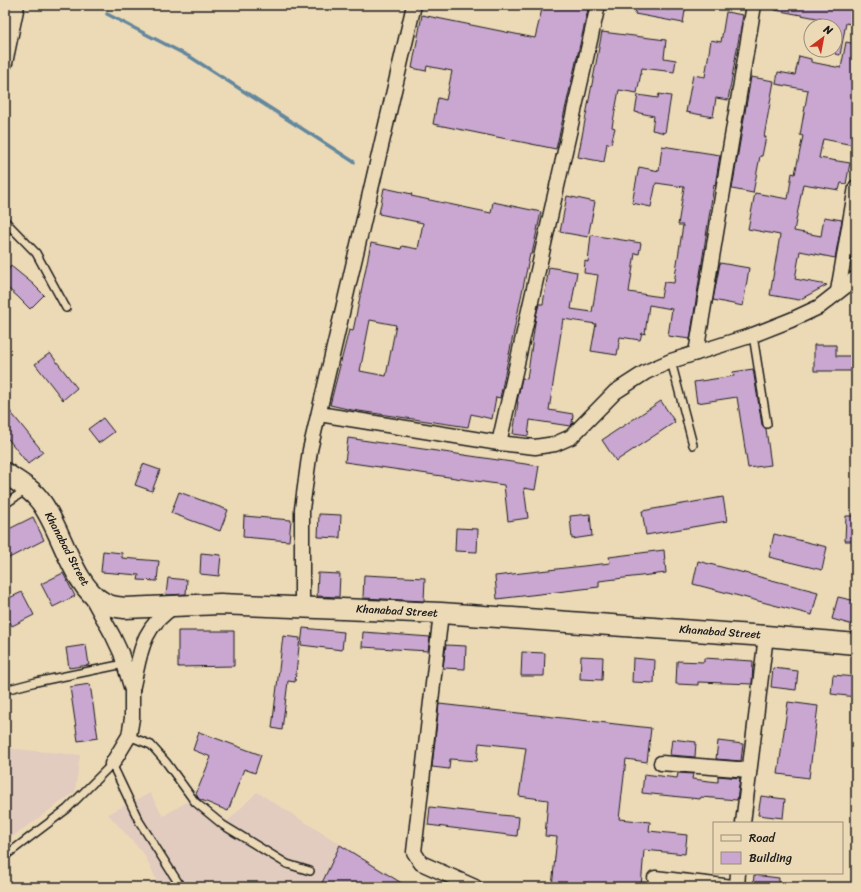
<svg xmlns="http://www.w3.org/2000/svg" width="861" height="892" font-family="Sriracha,sans-serif">
<rect width="100%" height="100%" fill="#ecdab7"/>
<filter id="ink" filterUnits="userSpaceOnUse"><feTurbulence type="fractalNoise" baseFrequency=".025" numOctaves="2"/><feDisplacementMap in="SourceGraphic" scale="8" xChannelSelector="R" yChannelSelector="G"/><feConvolveMatrix kernelMatrix="1 2 1 2 8 2 1 2 1" color-interpolation-filters="sRGB"/></filter>
<g filter="url(#ink)">
<g fill="#e2cbbf">
<polygon points="5,748 80,755 75,792 5,842"/>
<polygon points="257,792 402,883 402,887 160,887 144,854 108,814 150,793 163,816 195,797 228,821"/>
</g>
<g fill="none" stroke-linecap="round" stroke-linejoin="round">
<polyline stroke="#63879d" stroke-width="3.5" points="107,14 192,58 354,162"/>
</g>
<g fill="#c9a7d1" stroke="#1c1c1c" fill-rule="evenodd">
<polygon points="543,5 589,5 556,149 433,124 438,98 446,100 452,71 427,66 426,71 412,68 422,15 535,38"/>
<polygon points="637,5 669,10 670,5 686,5 683,23 635,14"/>
<polygon points="775,5 854,5 850,24 846,23 840,55 835,54 835,26 821,26 822,19 775,10"/>
<polygon points="726,12 743,15 728,100 716,98 713,117 686,112 693,75 705,77 711,40 721,42"/>
<polygon points="602,32 666,40 664,58 676,60 674,72 642,68 637,93 619,90 612,127 615,128 611,144 607,143 604,162 578,157"/>
<polygon points="846,42 856,44 856,129 853,145 823,139 819,158 850,163 846,184 841,183 839,190 803,184 794,231 821,236 824,217 842,220 835,258 800,251 795,279 827,285 799,300 770,295 780,235 748,229 755,193 788,199 792,173 795,174 803,136 800,135 808,90 776,84 778,72 795,75 799,56 811,59 811,62 841,68"/>
<polygon points="751,77 774,81 764,137 766,137 762,156 760,156 753,193 732,189"/>
<polygon points="659,94 671,96 665,133 652,130 654,116 635,112 638,95 658,98"/>
<polygon points="662,146 720,155 715,186 714,185 690,339 668,336 672,309 649,305 645,334 642,333 640,340 620,337 617,355 591,351 596,324 563,319 549,410 573,414 572,424 570,426 530,420 528,436 513,434 518,402 517,402 522,378 527,379 536,316 539,304 543,304 549,267 577,272 571,309 592,312 598,275 584,273 585,261 588,262 591,235 641,243 639,254 635,253 629,292 661,297 664,282 674,283 683,225 678,225 684,187 656,183 651,207 632,203 639,167 659,171"/>
<path d="M 384,188 L 412,194 L 411,196 L 491,213 L 493,202 L 541,212 L 532,254 L 530,254 L 500,398 L 496,397 L 492,419 L 471,414 L 468,427 L 352,410 L 330,405 L 349,330 L 353,331 L 371,243 L 401,249 L 402,246 L 418,249 L 423,223 L 379,214 ZM 370,320 L 396,325 L 386,376 L 360,371 Z"/>
<polygon points="567,196 595,202 588,237 560,232"/>
<polygon points="720,263 749,268 743,306 713,300"/>
<polygon points="11,266 33,284 44,295 30,309 17,296 5,286 5,274"/>
<polygon points="814,345 836,345 836,356 856,356 856,371 814,371"/>
<polygon points="50,353 77,388 63,400 35,364"/>
<polygon points="753,369 762,425 766,429 771,465 748,468 737,397 697,403 694,382 734,376 733,372"/>
<polygon points="661,401 675,422 616,461 602,440"/>
<polygon points="5,405 43,452 28,464 5,435"/>
<polygon points="103,418 114,432 99,443 88,429"/>
<polygon points="348,438 539,466 535,490 524,488 528,518 508,521 504,485 345,462"/>
<polygon points="143,464 160,470 152,491 135,485"/>
<polygon points="179,492 228,510 220,531 171,513"/>
<polygon points="723,497 727,521 646,535 642,511"/>
<polygon points="319,514 341,515 340,538 318,537"/>
<polygon points="590,514 592,536 572,539 570,516"/>
<polygon points="244,516 291,520 289,541 243,537"/>
<polygon points="846,516 856,516 856,541 845,541"/>
<polygon points="33,517 44,540 5,560 5,531"/>
<polygon points="456,528 478,529 477,552 455,551"/>
<polygon points="774,534 827,547 822,570 769,557"/>
<polygon points="664,550 666,573 599,581 599,587 497,599 495,576 610,563 609,557"/>
<polygon points="103,551 122,553 122,558 159,561 157,581 138,580 139,575 101,572"/>
<polygon points="201,553 221,555 219,576 200,574"/>
<polygon points="698,561 818,592 812,615 693,584"/>
<polygon points="63,573 75,596 53,607 41,584"/>
<polygon points="318,573 340,574 339,597 317,596"/>
<polygon points="364,575 425,578 424,601 363,598"/>
<polygon points="168,578 187,580 186,594 166,595"/>
<polygon points="22,592 34,615 12,626 5,612 5,600"/>
<polygon points="838,597 856,601 856,612 853,625 832,619"/>
<polygon points="303,628 344,632 342,650 301,645"/>
<polygon points="178,631 234,631 234,666 178,667"/>
<polygon points="363,632 430,637 428,651 362,647"/>
<polygon points="283,636 300,638 295,682 288,681 282,730 272,728"/>
<polygon points="86,645 89,665 69,668 66,648"/>
<polygon points="446,645 466,646 465,669 443,668"/>
<polygon points="522,652 545,653 544,676 521,676"/>
<polygon points="581,656 603,657 602,680 580,679"/>
<polygon points="633,658 655,660 654,683 632,682"/>
<polygon points="704,658 753,661 752,684 698,682 698,685 676,684 677,661 704,662"/>
<polygon points="773,668 798,671 796,690 771,687"/>
<polygon points="833,675 856,677 856,697 831,694"/>
<polygon points="90,684 98,738 78,741 70,687"/>
<polygon points="788,702 818,706 809,778 778,774"/>
<polygon points="439,704 651,728 647,762 626,759 619,819 650,822 649,831 687,835 685,854 644,850 641,887 552,887 557,837 545,836 548,800 519,796 526,748 479,743 477,761 450,759 449,769 432,767"/>
<polygon points="199,732 261,755 255,773 244,769 228,811 199,799 196,794 211,757 193,750"/>
<polygon points="672,739 696,742 695,757 670,755"/>
<polygon points="718,741 743,744 741,761 716,759"/>
<polygon points="678,773 693,774 692,779 718,782 718,776 740,778 737,800 701,797 700,799 642,793 644,774 677,778"/>
<polygon points="761,796 785,799 783,818 758,815"/>
<polygon points="430,807 519,817 517,836 428,825"/>
<polygon points="340,845 408,887 320,887"/>
<polygon points="754,875 779,878 778,887 753,887"/>
</g>
<g fill="none" stroke-linecap="round" stroke-linejoin="round">
<defs>
<g id="lane">
<polyline points="5,221 36,253 66,308"/>
<polyline points="753,335 767,424"/>
<polyline points="671,361 693,445"/>
<polyline points="5,504 26,490"/>
<polyline points="5,690 36,682 124,664"/>
<polyline points="129,736 151,745 166,762 195,802 223,825 287,864 310,871"/>
<polyline points="5,856 67,809 112,764 139,821 181,887"/>
</g>
<g id="street">
<polyline points="5,63 17,5"/>
<polyline points="838,291 856,187"/>
<polyline points="696,353 754,5"/>
<polyline points="319,414 499,443 535,447 555,444 571,437 615,392 646,372 671,361 753,335 791,320 819,307 856,278"/>
<polyline points="499,443 598,5"/>
<path d="M 91,596 L 113,636 L 121,653 L 132,690 C 141,652 140,629 175,606"/>
<polyline points="302,606 302,509 310,450 414,5"/>
<polyline points="441,613 414,852 421,863 475,887"/>
<polyline points="661,763 749,770"/>
<polyline points="112,764 129,736 132,718 132,690"/>
<polyline points="743,823 766,636"/>
<polyline points="655,878 733,887"/>
<polyline points="737,887 738,873"/>
</g>
<path id="secondary" d="M 5,473 C 18,482 32,489 41,502 C 62,530 73,587 104,603 C 111,607 118,607 125,608 L 220,604 L 441,613 L 766,636 L 856,644"/>
</defs>
<use href="#lane" stroke="#1c1c1c" stroke-width="10"/>
<use href="#street" stroke="#1c1c1c" stroke-width="17"/>
<use href="#secondary" stroke="#1c1c1c" stroke-width="23"/>
<use href="#lane" stroke="#ecdab7" stroke-width="7"/>
<use href="#street" stroke="#ecdab7" stroke-width="14"/>
<use href="#secondary" stroke="#ecdab7" stroke-width="20"/>
</g>
</g>
<g text-anchor="middle" dominant-baseline="central" stroke-width="3" stroke-linejoin="round" paint-order="stroke">
<g font-size="11" fill="#1c1c1c" stroke="#ecdab7">
<text transform="translate(67 549) rotate(62)">Khanabad Street</text>
<text transform="translate(397 611) rotate(3)">Khanabad Street</text>
<text transform="translate(720 632) rotate(4)">Khanabad Street</text>
</g>
</g>
<rect width="861" height="892" fill="none" stroke="#ecdab7" stroke-width="20"/>
<rect x="10" y="10" width="841" height="872" fill="none" stroke="#1c1c1c" stroke-width="1.5" filter="url(#ink)"/>
<rect x="713" y="822" width="130" height="52" fill="#ecdab7" stroke="#998e79"/>
<rect x="721" y="835" width="20" height="6" fill="#ecdab7" stroke="#998e79"/>
<text x="749" y="842" font-size="12" fill="#1c1c1c">Road</text>
<rect x="721" y="852" width="20" height="12" fill="#c9a7d1" stroke="#998e79"/>
<text x="749" y="862" font-size="12" fill="#1c1c1c">Building</text>
<g transform="translate(823 38) rotate(32)"><circle r="19" fill="#ecdab7" stroke="#998e79"/>
<path d="M0-3L7 15L0 10L-7 15Z" fill="#c8321e"/>
<text y="-6" font-size="11" font-weight="bold" text-anchor="middle" fill="#1c1c1c">N</text>
</g>
</svg>
